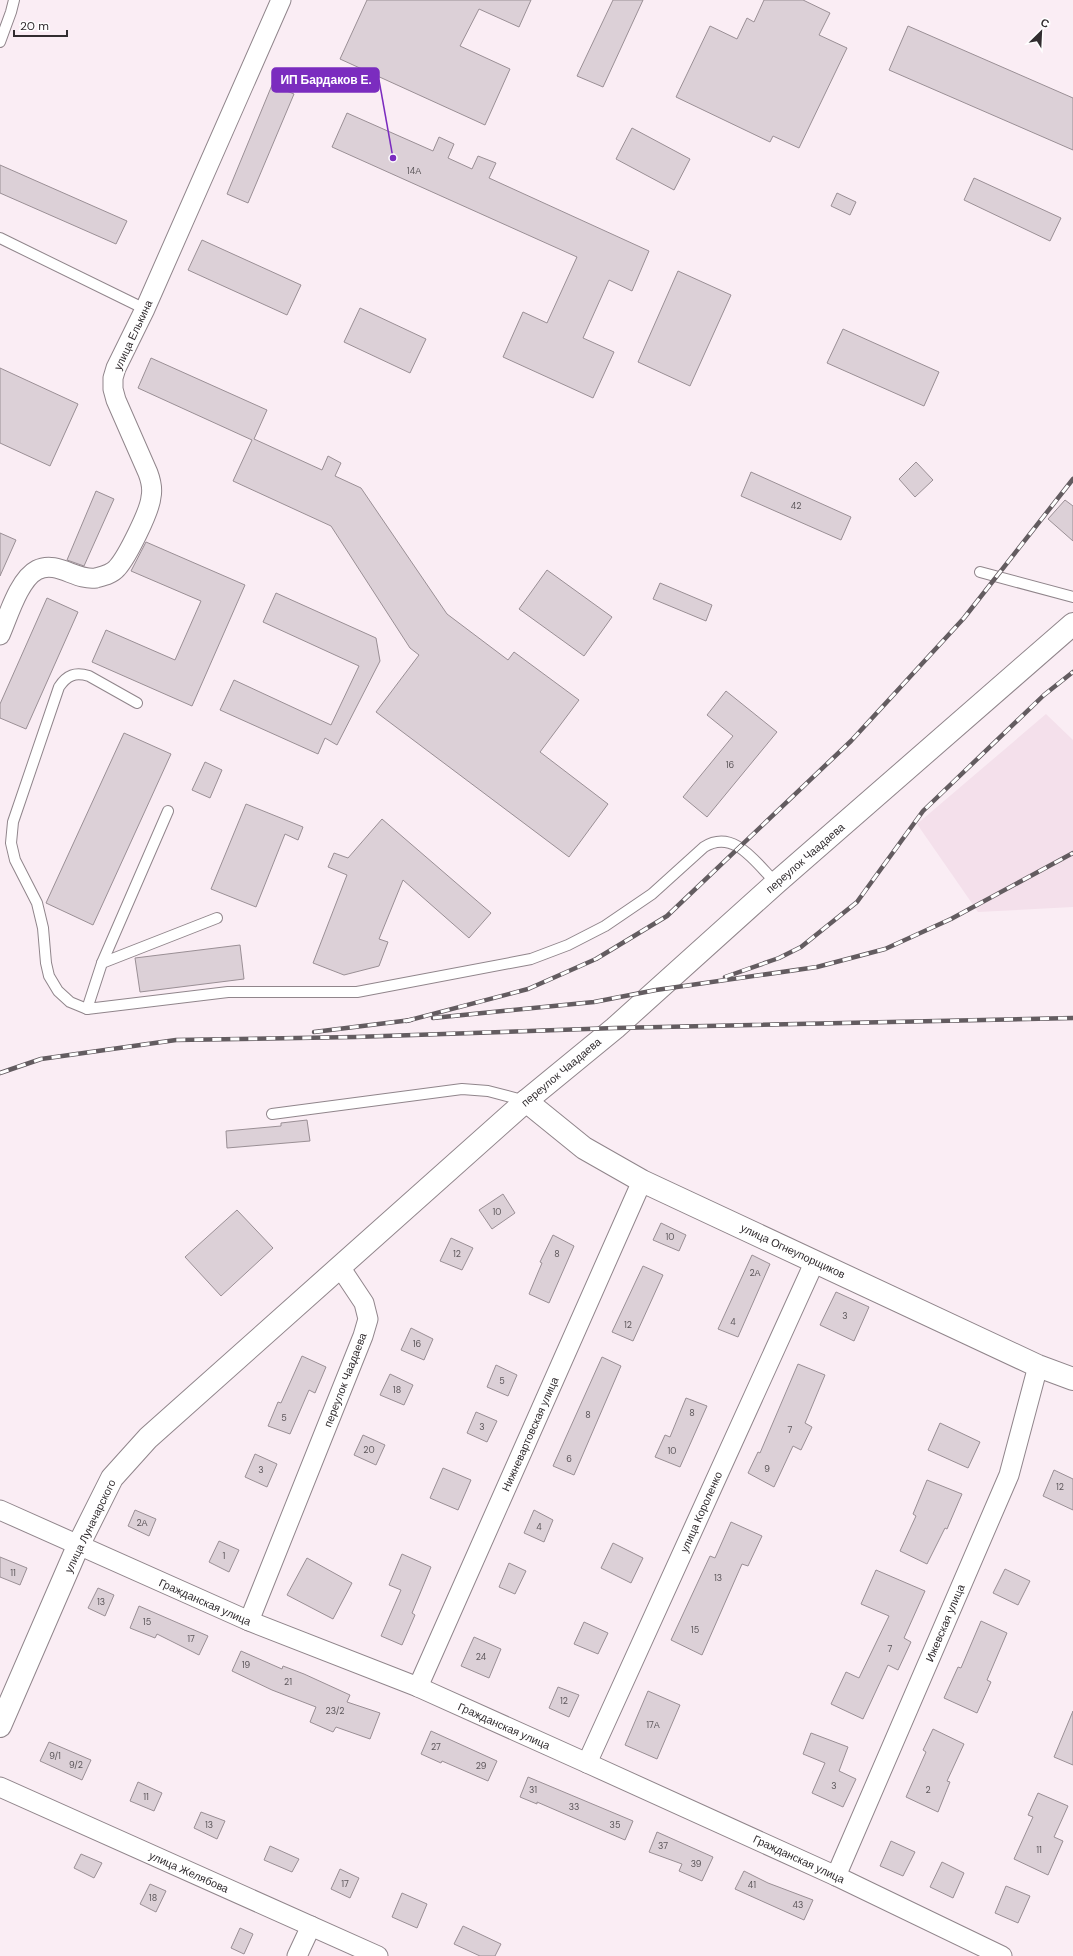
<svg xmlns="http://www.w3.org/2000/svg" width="1073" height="1956" font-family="'DM Sans',sans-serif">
<rect width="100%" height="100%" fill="#faedf4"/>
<polygon fill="#f4e0eb" points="1046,714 1073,740 1073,907 978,912 917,824"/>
<g fill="#dcd0d7" stroke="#9a8f95">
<polygon points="367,0 531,0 519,27 479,9 460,46 510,69 485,125 340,59"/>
<polygon points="613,0 643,0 603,87 577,76"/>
<polygon points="764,0 803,0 830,13 819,35 847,48 799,148 773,136 770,142 676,97 710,26 737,39 747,18 754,22"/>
<polygon points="908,26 1073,98 1073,150 889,70"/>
<polygon points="272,85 294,94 248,203 227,194"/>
<polygon points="347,113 433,151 439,137 454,144 448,158 472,169 478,156 496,163 489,178 649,251 632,291 609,280 583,338 614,352 593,398 503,357 523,312 547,323 577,257 332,147"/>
<polygon points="632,128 690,159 674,190 616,159"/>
<polygon points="0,165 127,221 116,244 0,193"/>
<polygon points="974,178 1061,218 1050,241 964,200"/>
<polygon points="837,193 856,202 850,215 831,206"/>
<polygon points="202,240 301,285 287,315 188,270"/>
<polygon points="678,271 731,295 690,386 638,362"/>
<polygon points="360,308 426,339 410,373 344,342"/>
<polygon points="843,329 939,372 924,406 827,363"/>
<polygon points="151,358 267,410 254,439 322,470 328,456 341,463 335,476 361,488 447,614 508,660 514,652 579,700 540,752 608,804 569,857 376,712 419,655 410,648 331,526 233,481 252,440 138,388"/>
<polygon points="0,368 78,404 50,466 0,443"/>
<polygon points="916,462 933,480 915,497 899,479"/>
<polygon points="751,472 851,517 841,540 741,496"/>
<polygon points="96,491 114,499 84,566 67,560"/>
<polygon points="1065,500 1073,506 1073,541 1048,519"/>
<polygon points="0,533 16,540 0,576"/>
<polygon points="146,542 245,585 192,706 92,662 106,630 175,660 201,601 131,571"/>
<polygon points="547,570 612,617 584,656 519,609"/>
<polygon points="660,583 712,605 706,621 653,599"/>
<polygon points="276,593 376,638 380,661 337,745 325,738 318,754 220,710 234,680 331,725 359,666 263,622"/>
<polygon points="47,598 78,612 26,729 0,718 0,704"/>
<polygon points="726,691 777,732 707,817 683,797 733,736 707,715"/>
<polygon points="124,733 171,754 93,925 46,903"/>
<polygon points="205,762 222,770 210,798 192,790"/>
<polygon points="246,804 303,827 298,840 285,834 256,907 211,889"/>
<polygon points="382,819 491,913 469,938 403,880 379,939 388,942 379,966 344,975 313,963 347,875 328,867 334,853 348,858"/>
<polygon points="240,945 244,979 140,992 135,958"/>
<polygon points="307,1120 310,1141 227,1148 226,1131 281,1126 281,1123"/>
<polygon points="503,1194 515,1213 492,1229 479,1210"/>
<polygon points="237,1210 273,1248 221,1296 185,1257"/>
<polygon points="661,1223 686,1235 679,1251 653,1240"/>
<polygon points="553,1235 574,1246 549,1303 529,1294 542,1263 540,1262"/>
<polygon points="451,1238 473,1248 462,1270 440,1261"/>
<polygon points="752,1255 770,1264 738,1337 718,1329"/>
<polygon points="643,1266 663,1275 633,1341 612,1332"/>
<polygon points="836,1292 869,1307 854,1341 820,1325"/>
<polygon points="411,1328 433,1339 424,1360 401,1350"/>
<polygon points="302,1356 326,1367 315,1393 309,1390 290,1434 268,1426 278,1402 281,1403"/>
<polygon points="602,1357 621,1366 574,1475 553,1466"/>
<polygon points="798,1364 825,1375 805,1423 812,1427 801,1450 793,1446 774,1487 748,1473 758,1452 760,1453"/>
<polygon points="496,1365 517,1375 508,1396 487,1387"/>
<polygon points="390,1374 413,1385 404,1405 380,1395"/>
<polygon points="686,1398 707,1406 680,1467 655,1457 665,1435 670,1437"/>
<polygon points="476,1412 497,1421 487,1442 467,1433"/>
<polygon points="940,1423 980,1442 968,1468 928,1450"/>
<polygon points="363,1435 385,1445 376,1465 354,1455"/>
<polygon points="255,1454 277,1464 267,1487 245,1477"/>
<polygon points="443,1468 471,1480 458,1510 430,1498"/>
<polygon points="1054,1470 1073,1479 1073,1510 1043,1496"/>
<polygon points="927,1480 962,1494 947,1529 945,1528 927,1564 900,1551 916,1516 913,1514"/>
<polygon points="135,1510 156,1519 149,1536 128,1526"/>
<polygon points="534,1510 553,1520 544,1542 524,1533"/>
<polygon points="731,1522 762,1536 748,1566 742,1564 702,1655 671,1640 710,1556 715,1558"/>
<polygon points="219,1541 239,1550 229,1572 209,1562"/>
<polygon points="613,1543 643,1558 631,1583 601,1568"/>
<polygon points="402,1554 431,1567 412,1613 415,1615 402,1645 381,1636 401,1590 389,1585"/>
<polygon points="0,1557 27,1568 20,1585 0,1577"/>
<polygon points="307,1558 352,1583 333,1619 287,1595"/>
<polygon points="509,1563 526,1571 515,1594 499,1587"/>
<polygon points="1005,1569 1030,1581 1018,1605 993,1593"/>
<polygon points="876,1570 925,1591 904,1638 911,1642 898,1670 888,1665 863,1719 831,1704 846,1672 859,1678 889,1616 861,1604"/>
<polygon points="98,1588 114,1595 105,1616 88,1608"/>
<polygon points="139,1606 208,1636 199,1655 157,1634 155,1638 130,1628"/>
<polygon points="981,1621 1007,1633 987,1680 991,1682 977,1713 944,1698 958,1667 961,1668"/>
<polygon points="584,1622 608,1633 598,1654 574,1644"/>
<polygon points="474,1637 501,1649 489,1678 461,1666"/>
<polygon points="241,1651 282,1669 283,1666 304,1674 350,1695 347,1702 380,1713 370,1739 336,1727 333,1732 310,1722 316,1707 272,1690 232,1671"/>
<polygon points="558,1687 579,1695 569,1717 549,1708"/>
<polygon points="648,1691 680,1705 657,1759 625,1745"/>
<polygon points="1073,1711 1073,1765 1054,1757"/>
<polygon points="933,1729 964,1744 947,1781 950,1782 938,1812 906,1797 926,1752 923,1750"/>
<polygon points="431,1731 497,1761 488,1781 442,1761 441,1763 421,1754"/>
<polygon points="811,1733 848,1747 839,1771 856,1779 843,1807 812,1793 825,1763 803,1754"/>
<polygon points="49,1742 91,1760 82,1780 40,1761"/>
<polygon points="528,1777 633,1821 625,1840 537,1802 537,1804 520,1797"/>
<polygon points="138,1782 162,1793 154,1811 130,1801"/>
<polygon points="1038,1793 1068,1806 1054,1837 1063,1841 1048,1875 1014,1859 1033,1817 1028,1815"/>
<polygon points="201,1812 225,1821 217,1839 194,1828"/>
<polygon points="657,1832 713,1857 702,1881 679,1871 682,1864 649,1852"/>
<polygon points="891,1841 915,1852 903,1876 880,1866"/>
<polygon points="270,1846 299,1859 292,1872 264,1860"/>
<polygon points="81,1854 102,1863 94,1878 74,1868"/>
<polygon points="942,1862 964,1873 953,1898 930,1887"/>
<polygon points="340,1869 359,1878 350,1898 331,1889"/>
<polygon points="744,1871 768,1883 813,1900 804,1920 735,1889"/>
<polygon points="150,1884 166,1891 156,1912 140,1904"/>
<polygon points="1006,1886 1030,1896 1018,1923 995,1913"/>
<polygon points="402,1893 427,1904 417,1928 392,1917"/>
<polygon points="463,1926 501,1944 495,1956 480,1956 454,1944"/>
<polygon points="240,1928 253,1934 244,1954 231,1948"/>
</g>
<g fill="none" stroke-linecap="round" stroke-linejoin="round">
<defs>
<g id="service">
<polyline points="0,42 11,12 14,0"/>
<polyline points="0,238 145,309"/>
<polyline points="980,572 1073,597"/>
<path d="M 168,811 L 102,963 L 87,1009 L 228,992 L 357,992 L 531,959 L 568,945 L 605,926 L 652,894 L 704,847 C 734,828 756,863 776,883"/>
<polyline points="102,963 217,918"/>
<path d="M 87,1009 L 70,1002 L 58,991 L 49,976 L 46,963 L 43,928 L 37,903 L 15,860 L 11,843 L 13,822 L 59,687 C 67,675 75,672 89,676 L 137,703"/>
<polyline points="272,1114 462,1089 488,1091 526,1101"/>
</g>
<g id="minor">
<path d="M 0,635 C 8,617 19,579 37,570 C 57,560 76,581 96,578 C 103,576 112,574 117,568 C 127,557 150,511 151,497 C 153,488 151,481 148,473 L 116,400 L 113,389 L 113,378 L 116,368 L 145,309 L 281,0"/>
<polyline points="0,1510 249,1621 418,1687 587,1763 836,1876 1002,1956"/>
<polyline points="249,1621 363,1336 368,1319 364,1303 340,1267"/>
<polyline points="418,1687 642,1181"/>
<polyline points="587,1763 815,1261"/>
<polyline points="0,1787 378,1956"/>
<polyline points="836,1876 1009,1475 1038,1366"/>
<polyline points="297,1956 311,1926"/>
</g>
<g id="tertiary">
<polyline points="526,1101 584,1148 642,1181 1038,1366 1073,1379"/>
<polyline points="0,1726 78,1546 112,1478 148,1438 526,1101 615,1028 776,883 1073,624"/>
</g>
</defs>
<use href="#service" stroke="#90858b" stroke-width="12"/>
<use href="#minor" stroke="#90858b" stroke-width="21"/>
<use href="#tertiary" stroke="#90858b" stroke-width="24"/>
<use href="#service" stroke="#fff" stroke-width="10"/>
<use href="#minor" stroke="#fff" stroke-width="19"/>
<use href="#tertiary" stroke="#fff" stroke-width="22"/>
<defs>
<g id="rail">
<polyline points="725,977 779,958 801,947 857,902 923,811 1044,695 1073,672"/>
<polyline points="433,1018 594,1002 656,990 817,967 885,949 951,919 1073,853"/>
<polyline points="406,1021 528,989 596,959 667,916 851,741 964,618 1073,479"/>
<polyline points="314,1032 411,1020"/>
<polyline points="0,1073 41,1059 176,1040 355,1037 615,1028 1073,1018"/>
</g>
</defs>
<use href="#rail" stroke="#635c60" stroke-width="4.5"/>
<use href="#rail" stroke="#fff" stroke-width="3" stroke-dasharray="9" stroke-linecap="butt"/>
</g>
<g text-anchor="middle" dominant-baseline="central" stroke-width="4" stroke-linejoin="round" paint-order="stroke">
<g font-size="9" fill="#5c565a">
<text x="414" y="171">14А</text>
<text x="796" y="506">42</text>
<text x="730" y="765">16</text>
<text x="497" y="1212">10</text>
<text x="670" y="1237">10</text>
<text x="457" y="1254">12</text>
<text x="557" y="1254">8</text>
<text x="755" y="1273">2А</text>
<text x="845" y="1316">3</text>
<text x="733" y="1322">4</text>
<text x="628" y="1325">12</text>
<text x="417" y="1344">16</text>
<text x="502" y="1381">5</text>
<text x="397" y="1390">18</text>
<text x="692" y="1413">8</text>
<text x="588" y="1415">8</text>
<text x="284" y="1418">5</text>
<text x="482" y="1427">3</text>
<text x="790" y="1430">7</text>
<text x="369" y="1450">20</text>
<text x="672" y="1451">10</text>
<text x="569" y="1459">6</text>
<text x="767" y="1469">9</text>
<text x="261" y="1470">3</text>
<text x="1060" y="1487">12</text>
<text x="142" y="1523">2А</text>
<text x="539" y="1527">4</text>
<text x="224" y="1556">1</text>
<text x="13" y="1573">11</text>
<text x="718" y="1578">13</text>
<text x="101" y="1602">13</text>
<text x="147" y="1622">15</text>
<text x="695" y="1630">15</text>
<text x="191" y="1639">17</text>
<text x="890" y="1649">7</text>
<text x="481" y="1657">24</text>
<text x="246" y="1665">19</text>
<text x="288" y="1682">21</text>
<text x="564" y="1701">12</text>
<text x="335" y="1711">23/2</text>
<text x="653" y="1725">17А</text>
<text x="436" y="1747">27</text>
<text x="55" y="1756">9/1</text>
<text x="76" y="1765">9/2</text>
<text x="481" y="1766">29</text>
<text x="834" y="1786">3</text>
<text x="533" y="1790">31</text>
<text x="928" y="1790">2</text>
<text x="146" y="1797">11</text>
<text x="574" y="1807">33</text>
<text x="209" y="1825">13</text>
<text x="615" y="1825">35</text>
<text x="663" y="1846">37</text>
<text x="1039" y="1850">11</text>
<text x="696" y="1864">39</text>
<text x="345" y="1884">17</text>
<text x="752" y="1885">41</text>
<text x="153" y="1898">18</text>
<text x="798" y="1905">43</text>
</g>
<g font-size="11" fill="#322d30" stroke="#fff">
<text transform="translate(133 335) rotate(-65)">улица Елькина</text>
<text transform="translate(805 858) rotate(-41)">переулок Чаадаева</text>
<text transform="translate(561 1072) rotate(-40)">переулок Чаадаева</text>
<text transform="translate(793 1251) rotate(25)">улица Огнеупорщиков</text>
<text transform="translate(345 1380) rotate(-69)">переулок Чаадаева</text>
<text transform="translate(530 1434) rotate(-66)">Нижневартовская улица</text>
<text transform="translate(701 1512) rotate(-66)">улица Короленко</text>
<text transform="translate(90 1526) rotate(-64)">улица Луначарского</text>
<text transform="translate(205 1602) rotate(24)">Гражданская улица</text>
<text transform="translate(945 1623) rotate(-67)">Ижевская улица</text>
<text transform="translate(504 1726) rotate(24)">Гражданская улица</text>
<text transform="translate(799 1859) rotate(25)">Гражданская улица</text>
<text transform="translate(189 1872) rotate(24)">улица Желябова</text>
</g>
</g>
<path fill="none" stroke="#7b2cbf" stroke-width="1.5" d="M393 158L379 80"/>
<circle fill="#7b2cbf" stroke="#fff" stroke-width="1.5" cx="393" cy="158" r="4"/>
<rect fill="#7b2cbf" stroke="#7b2cbf" stroke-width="1.5" x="272" y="68" width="107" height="24" rx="4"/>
<g font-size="12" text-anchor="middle" font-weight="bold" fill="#fff">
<text x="326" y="84">ИП Бардаков Е.</text>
</g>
<g transform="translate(1041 32) rotate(24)" stroke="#ffffff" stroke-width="3" paint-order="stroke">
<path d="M0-3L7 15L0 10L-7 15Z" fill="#322d30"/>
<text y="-6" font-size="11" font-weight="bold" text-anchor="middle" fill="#322d30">С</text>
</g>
<path d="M14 30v6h53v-6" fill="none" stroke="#322d30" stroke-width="2"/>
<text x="20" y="30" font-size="12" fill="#322d30" stroke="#ffffff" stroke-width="3" paint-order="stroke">20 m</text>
</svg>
